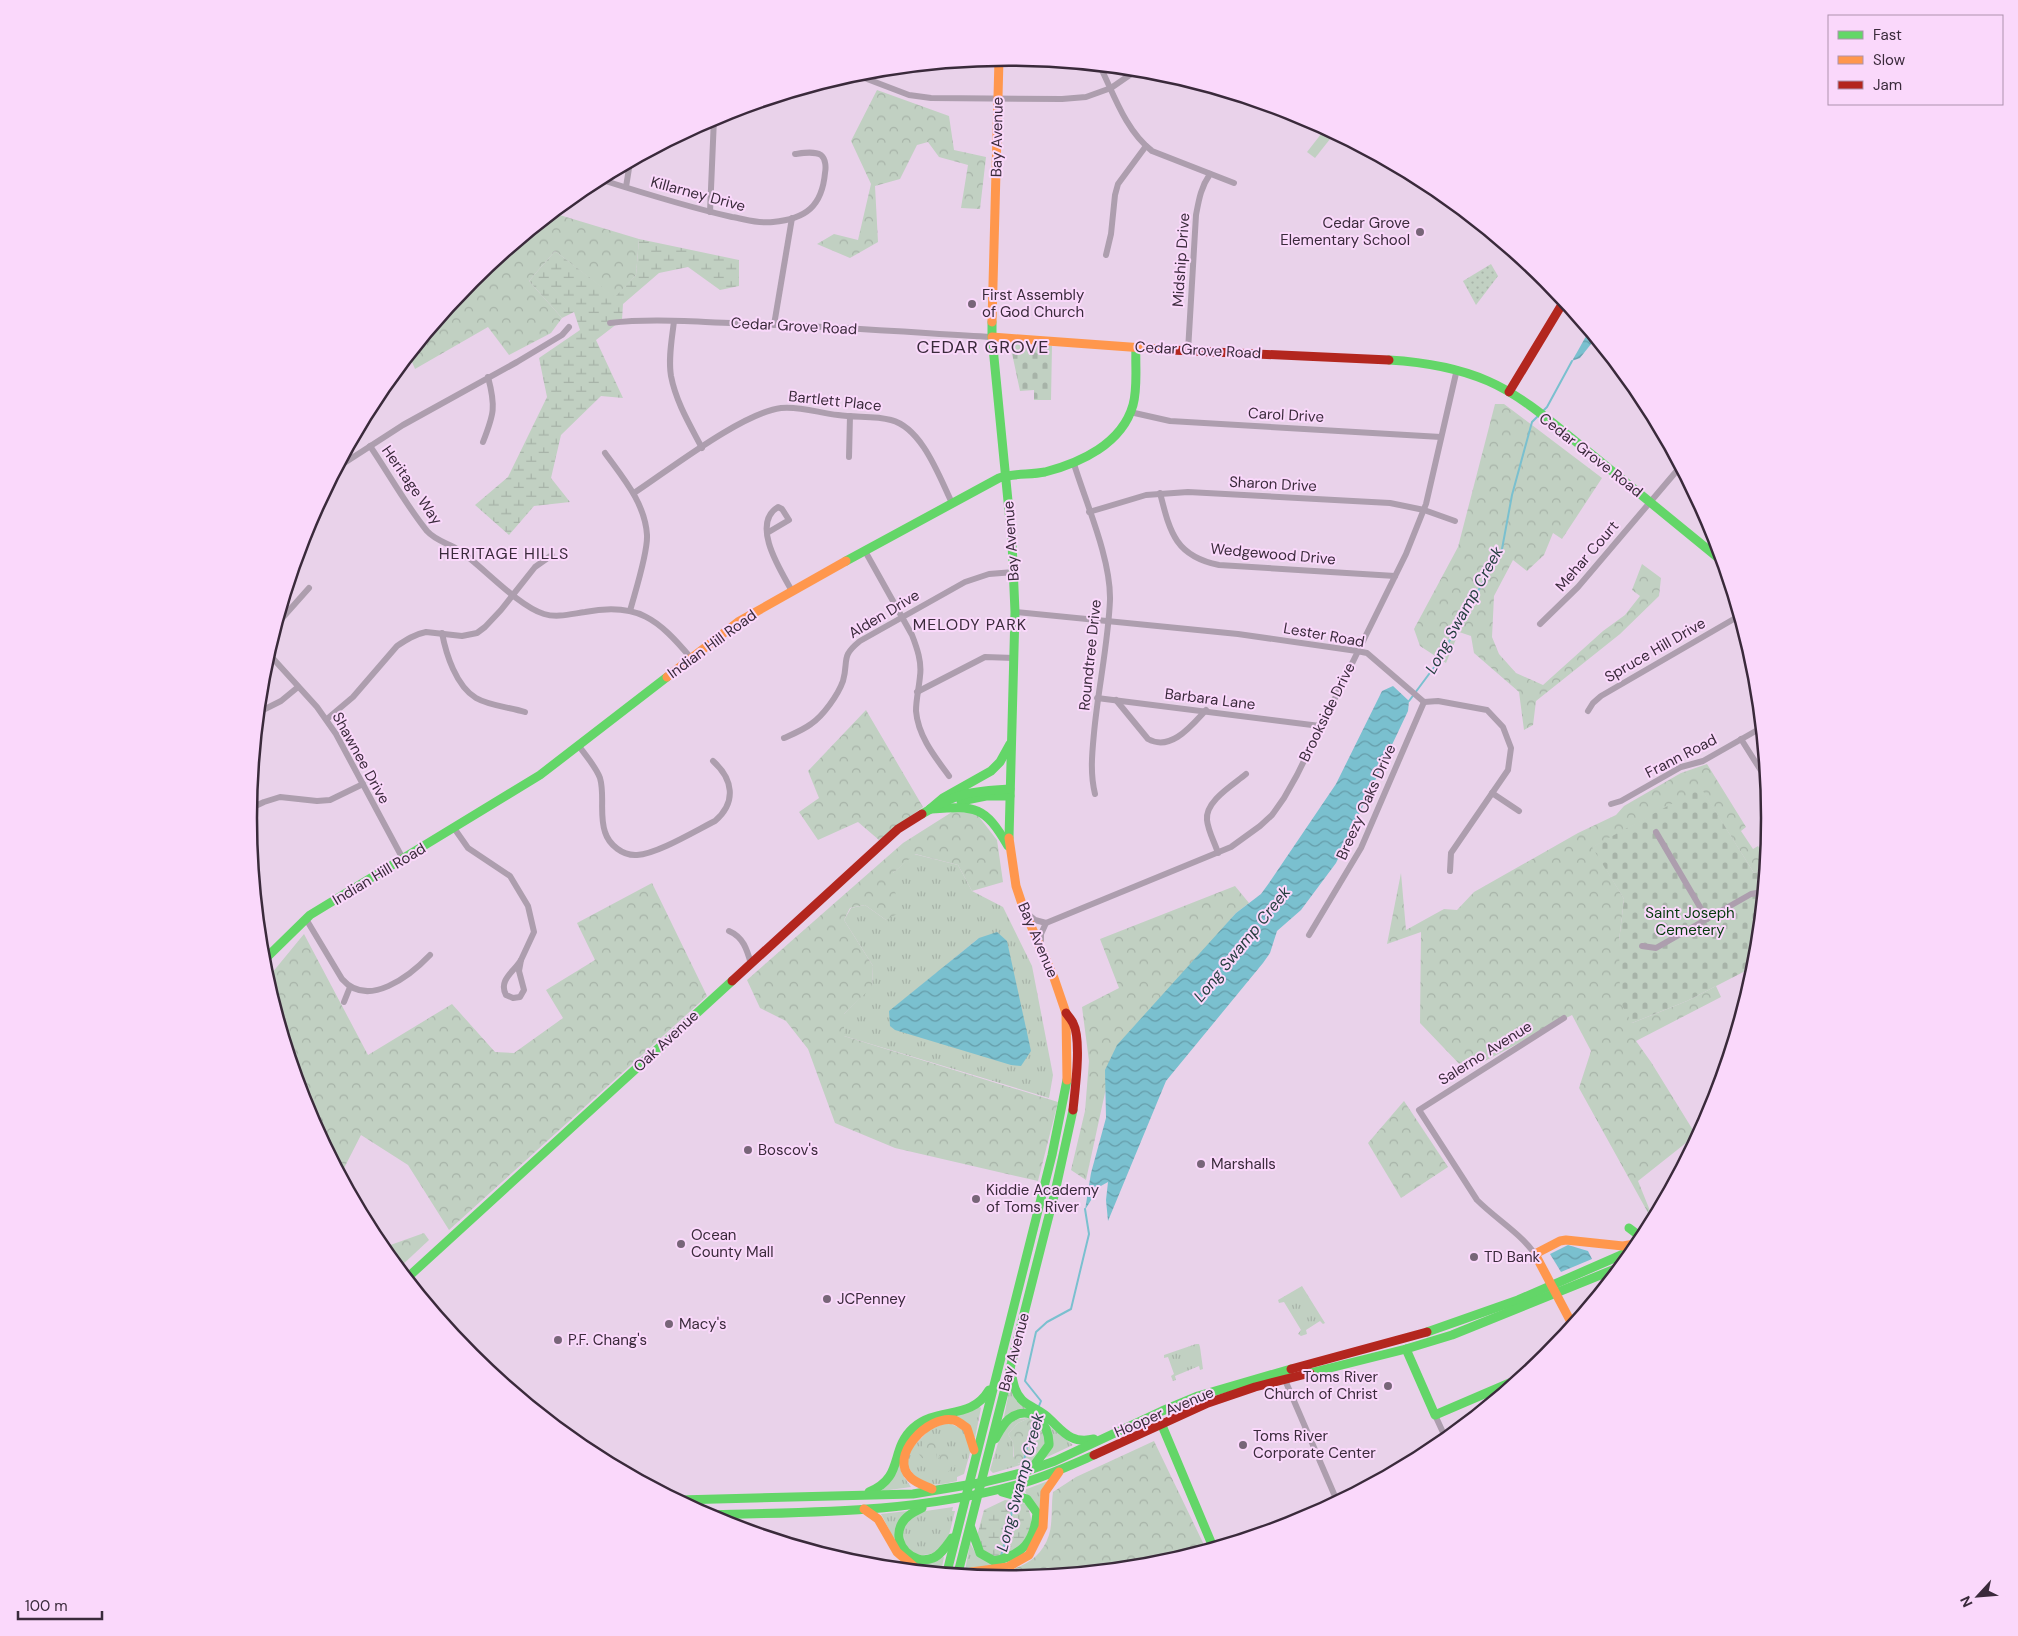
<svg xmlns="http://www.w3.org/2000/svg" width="2018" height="1636" font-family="'DM Sans',sans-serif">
<defs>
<pattern id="grass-tufts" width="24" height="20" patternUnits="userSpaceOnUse" patternTransform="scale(1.25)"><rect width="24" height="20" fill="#c1d0c2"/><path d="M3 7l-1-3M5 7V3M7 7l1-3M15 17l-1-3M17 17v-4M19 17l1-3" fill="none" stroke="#a7b3a8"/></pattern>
<pattern id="forest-crowns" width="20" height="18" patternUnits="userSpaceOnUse" patternTransform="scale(1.25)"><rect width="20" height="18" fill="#c1d0c2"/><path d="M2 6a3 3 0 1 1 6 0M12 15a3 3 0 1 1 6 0" fill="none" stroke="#a7b3a8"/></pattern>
<pattern id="wetland-marsh" width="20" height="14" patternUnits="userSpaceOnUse" patternTransform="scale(1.25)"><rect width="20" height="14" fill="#c1d0c2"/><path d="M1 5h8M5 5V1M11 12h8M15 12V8" fill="none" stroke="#a7b3a8"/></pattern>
<pattern id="cemetery-stones" width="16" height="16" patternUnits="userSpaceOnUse" patternTransform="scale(1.25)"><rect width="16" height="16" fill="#c1d0c2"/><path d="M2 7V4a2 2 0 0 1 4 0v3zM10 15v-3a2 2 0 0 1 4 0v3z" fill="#a7b3a8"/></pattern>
<pattern id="park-dots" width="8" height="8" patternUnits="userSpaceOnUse" patternTransform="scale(1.25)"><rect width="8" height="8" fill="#c1d0c2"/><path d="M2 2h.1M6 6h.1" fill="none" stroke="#a7b3a8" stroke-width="1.8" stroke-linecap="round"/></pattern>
<pattern id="water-waves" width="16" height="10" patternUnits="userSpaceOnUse" patternTransform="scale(1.25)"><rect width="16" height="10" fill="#7ac0cf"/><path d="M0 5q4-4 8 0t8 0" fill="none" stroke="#659ca9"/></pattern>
</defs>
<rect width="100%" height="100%" fill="#e9d2ea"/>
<g fill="url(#grass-tufts)" fill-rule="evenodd">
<path d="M 914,854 L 958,865 L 972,891 L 1003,907 L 1032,966 L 1053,1075 L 1049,1098 L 844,1036 L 844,1014 L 872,986 L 873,966 L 844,920 L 851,908 L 865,905 L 886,920 L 893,873 ZM 979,938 L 890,1025 L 890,1011 Z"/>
<polygon points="1302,1286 1325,1323 1323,1324 1320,1321 1306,1330 1307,1334 1301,1336 1298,1334 1301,1330 1284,1302 1279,1303 1278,1300"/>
<polygon points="1196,1344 1199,1344 1200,1347 1203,1369 1200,1370 1199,1366 1175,1376 1176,1380 1173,1381 1171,1376 1174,1374 1168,1357 1164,1358 1164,1355"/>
<polygon points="1010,1386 1035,1413 1004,1417"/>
<polygon points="980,1407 981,1408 975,1438 954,1417"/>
<polygon points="1029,1418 1018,1423 1008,1434 1013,1442 1013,1456 1018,1464 1023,1462 1024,1464 993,1473 990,1470 1001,1433 1015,1419"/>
<path d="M 949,1423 L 964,1430 L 971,1449 L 964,1474 L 957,1477 L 957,1481 C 945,1484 933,1486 920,1484 L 907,1465 L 910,1450 L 931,1428 Z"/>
<polygon points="1047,1424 1073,1445 1045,1458"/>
<polygon points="899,1460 904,1477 911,1487 882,1491"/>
<polygon points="1048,1481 1040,1516 1024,1490"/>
<polygon points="953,1507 952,1511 955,1511 949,1535 936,1553 917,1556 905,1547 903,1525 919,1512"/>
<polygon points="907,1511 894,1539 881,1514"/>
<polygon points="970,1543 976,1554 994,1564 965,1571"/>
<polygon points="944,1557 941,1572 925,1570 912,1562"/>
</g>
<g fill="url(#forest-crowns)">
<polygon points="877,90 949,116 954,150 986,157 980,209 961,208 968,165 939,157 928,142 917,145 900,179 875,186 878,242 850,258 817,244 834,234 858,240 871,184 851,141"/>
<polygon points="553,213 639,239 636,275 615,298 555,251 529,281 562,318 551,333 509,355 488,327 415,369 412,362 415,349 471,280"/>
<polygon points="1495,404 1504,404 1602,478 1562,539 1553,533 1544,555 1527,571 1513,560 1494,596 1492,637 1499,654 1516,673 1543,685 1603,631 1625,615 1640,596 1632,590 1642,564 1661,578 1659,596 1620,634 1536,701 1533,725 1524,730 1519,692 1474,653 1471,636 1459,632 1446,663 1420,646 1414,629 1458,547"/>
<polygon points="866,710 923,807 879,840 858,822 818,840 799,812 819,798 808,771"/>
<polygon points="1707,764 1746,827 1741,831 1753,849 1758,846 1766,858 1764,869 1754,873 1701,789 1593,847 1624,899 1619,941 1632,1023 1687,1001 1716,986 1721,997 1636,1041 1651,1062 1696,1135 1638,1181 1653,1218 1652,1220 1579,1088 1591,1051 1572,1015 1466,1071 1420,1023 1421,932 1387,944 1401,873 1406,930 1444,909 1457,910 1474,892 1578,833 1616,815 1624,806 1681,773"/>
<polygon points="952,812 976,813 997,840 1003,882 972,891 958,865 915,854 893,873 897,914 886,920 865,905 850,908 844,920 873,966 872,987 844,1014 844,1036 1058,1102 1038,1181 895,1148 835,1123 808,1049 786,1021 760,1008 747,980 903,843"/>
<polygon points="652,883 707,996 449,1230 408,1165 361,1135 341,1174 306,1109 267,979 304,934 368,1055 452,1004 495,1052 514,1053 563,1018 546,990 595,960 577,923"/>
<polygon points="1235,886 1249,903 1236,913 1113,1056 1086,1180 1071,1170 1085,1111 1089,1061 1082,1007 1119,988 1100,939"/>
<polygon points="1404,1101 1448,1167 1401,1198 1368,1143"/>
<polygon points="424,1233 429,1240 399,1268 382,1248"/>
<polygon points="1029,1418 1044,1429 1047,1443 1035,1461 1023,1465 1023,1462 1017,1464 1014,1461 1013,1442 1008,1434 1018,1423"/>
<polygon points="930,1438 942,1440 944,1444 941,1448 936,1447 937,1459 934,1462 922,1458 918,1453 923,1449 923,1443"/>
<path d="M 1154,1441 L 1206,1549 L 1157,1564 L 1009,1578 L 983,1576 C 1010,1571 1039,1566 1049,1535 C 1053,1522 1051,1505 1053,1492 L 1076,1477 Z"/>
<polygon points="953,1448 959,1452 960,1461 956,1465 951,1467 949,1471 940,1473 936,1469 941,1463 938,1457 941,1454 948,1453 949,1449"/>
</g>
<g fill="url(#wetland-marsh)">
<polygon points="639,239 739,260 739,286 720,290 688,267 659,273 623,304 622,320 596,340 623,398 601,396 561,435 551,478 570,502 534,506 509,535 475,505 508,477 547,397 539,358 580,330 574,312 562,318 529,281 555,251 615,297 636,275"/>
<path d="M 1005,1500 L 1027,1504 C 1028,1509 1032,1517 1031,1523 C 1030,1540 1009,1563 990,1555 C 987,1553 983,1550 980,1548 L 977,1536 L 984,1510 Z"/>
</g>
<g fill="url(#cemetery-stones)">
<polygon points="1010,344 1052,346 1051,400 1034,400 1034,390 1020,391"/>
<polygon points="1701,788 1754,873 1764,869 1755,966 1687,1001 1632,1023 1620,1002 1619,941 1624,899 1592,847"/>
</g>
<polygon fill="url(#park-dots)" points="1491,264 1498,276 1476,305 1463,281"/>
<polygon fill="#c1d0c2" points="1325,129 1334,134 1315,158 1307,152"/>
<g fill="url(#water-waves)">
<polygon points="1589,331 1595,339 1580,358 1572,361"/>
<polygon points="1393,686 1409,701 1408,711 1336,863 1301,910 1277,931 1270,953 1263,963 1166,1081 1108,1221 1106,1200 1108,1182 1099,1187 1085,1210 1091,1173 1106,1118 1105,1070 1117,1045 1236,913 1261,894 1269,883 1336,784 1382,691"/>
<polygon points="997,932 1007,941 1031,1051 1021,1066 1011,1065 895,1030 890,1026 889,1011 979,938"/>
<polygon points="1568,1245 1588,1251 1592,1259 1561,1272 1550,1254"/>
</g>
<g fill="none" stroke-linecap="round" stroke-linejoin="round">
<g stroke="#7ac0cf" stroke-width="2">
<polyline points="1542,412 1547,407 1572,361"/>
<polyline points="1409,701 1435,666 1502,549 1512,495 1532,422 1538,416"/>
<polyline points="1039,1406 1041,1401 1025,1381 1036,1332 1047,1322 1071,1309 1089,1234 1085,1209"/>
<polyline points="1022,1468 1034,1419"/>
<polyline points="1001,1556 1009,1528 1014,1499"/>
</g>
<g stroke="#ad9eae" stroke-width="6">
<path d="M 1100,66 C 1114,95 1126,131 1152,151 L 1234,183"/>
<polyline points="854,74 909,95 931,98 1062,99 1086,97 1111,88 1137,70"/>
<path d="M 599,179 C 643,193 687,207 732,217 C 745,219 759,224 773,222 C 806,219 822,206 825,173 C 826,168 826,159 821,155 C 814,151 803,153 795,154"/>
<polyline points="626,187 630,162"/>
<polyline points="710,212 714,118"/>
<polyline points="1106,255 1111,234 1115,195 1118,184 1146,146"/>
<path d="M 674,321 C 672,339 668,358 671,376 C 676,402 690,425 702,448"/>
<path d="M 610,323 C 652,318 695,322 736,323 C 822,326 907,332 992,337"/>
<polyline points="774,325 792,218"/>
<path d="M 1188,351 L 1196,215 C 1199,199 1201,187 1210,174"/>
<polyline points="1130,412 1170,421 1441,437"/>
<path d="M 483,442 C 494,414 496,407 488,377"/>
<path d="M 370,446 C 389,474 406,505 427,531 C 436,541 448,543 459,550 C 483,567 518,606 544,614 C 557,618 571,614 585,612 C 638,602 658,619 691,658"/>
<path d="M 605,453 C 623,478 645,503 647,535 C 648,553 635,592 630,611"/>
<polyline points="849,457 850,416"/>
<path d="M 1074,464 C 1086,503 1111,559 1110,600 C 1108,645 1098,689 1094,733 C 1092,754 1090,773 1095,794"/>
<polyline points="338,467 403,425 517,362 562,335 569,327"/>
<path d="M 634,493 C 669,470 742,413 781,408 C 801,406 819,413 838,415 C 855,418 874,415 891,420 C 922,428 939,476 952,503"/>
<path d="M 1160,493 C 1170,532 1175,556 1219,565 L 1395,576"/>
<polyline points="1089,512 1146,495 1188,492 1390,503 1424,510 1455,521"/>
<path d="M 767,533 L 789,520 L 782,509 L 778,507 C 750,524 781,571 792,591"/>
<path d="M 865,551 L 912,635 C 917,648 922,662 920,676 C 919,688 916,699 916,711 C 918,736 935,757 949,776"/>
<polyline points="1015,612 1238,634 1357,651 1367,653 1424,702 1438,701 1487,710 1503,727 1511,748 1508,770 1451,853 1450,871"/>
<polyline points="277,624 309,588"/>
<polyline points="1540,624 1578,587 1680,467"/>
<path d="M 442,633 C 446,654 456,686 476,698 C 490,706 509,707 525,712"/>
<polyline points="268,653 317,707 336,734 403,859"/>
<polyline points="917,692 985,657 1014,658"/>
<polyline points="1097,698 1320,726"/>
<path d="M 1116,700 L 1148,739 C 1171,752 1192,725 1206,710"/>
<polyline points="1588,711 1593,703 1601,696 1739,616"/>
<polyline points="259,712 281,701 298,687"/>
<path d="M 327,719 L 353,697 L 397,646 C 406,640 415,634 426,632 L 462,636 L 477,633 L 485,627 L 501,610 L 535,567 L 552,555"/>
<path d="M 784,738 C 793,734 803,730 811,724 C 823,716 838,695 843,681 C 849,660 840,657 860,641 L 965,582 L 989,574 L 1014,572"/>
<polyline points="1741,739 1765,777"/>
<path d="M 579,746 C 586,756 596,767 600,778 C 605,795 599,815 605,832 C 609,845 623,856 637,855 C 657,854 695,831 715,821 C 737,802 733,779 713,761"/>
<polyline points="1492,793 1519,811"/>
<polyline points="1611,804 1621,801 1681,767 1703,761 1761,728"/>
<polyline points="249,809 264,802 280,797 317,801 330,800 363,784"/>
<polyline points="454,828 468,848 510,876 528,906 534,932 521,960"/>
<polyline points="1656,832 1707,919"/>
<path d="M 1218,853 C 1215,843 1208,831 1207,820 C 1205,801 1233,785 1246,774"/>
<polyline points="1028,914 1035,920 1046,923 1231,847 1260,826 1272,815 1284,798 1297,775 1406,554 1426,504 1457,369"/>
<path d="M 306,919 L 342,979 C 368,1009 410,976 430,955"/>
<path d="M 729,931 C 743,937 747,949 751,964"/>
<polyline points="1309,935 1361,848 1424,702"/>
<polyline points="1041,943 1041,934 1046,923"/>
<polyline points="1642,946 1656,948 1751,894 1762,892"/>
<path d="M 521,960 L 519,971 L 524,990 L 520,997 L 513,998 L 506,995 C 498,980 514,972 521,960 Z"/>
<polyline points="344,1002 350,987"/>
<path d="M 1535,1254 C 1519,1232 1496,1219 1477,1200 L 1419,1110 L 1564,1018"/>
<polyline points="1285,1380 1337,1501"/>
<polyline points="1435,1415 1446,1439"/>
</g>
<g stroke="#63d668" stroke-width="9">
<polyline points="992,322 992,337 1012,542 1015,612 1009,838"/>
<path d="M 1389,360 C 1423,362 1456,367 1488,381 C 1525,397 1558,428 1590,453 C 1634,489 1678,525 1722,561"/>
<path d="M 846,561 L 999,478 C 1014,473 1030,475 1045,472 C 1080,463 1122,444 1133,405 C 1138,387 1135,367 1136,348"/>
<polyline points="961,801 986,796 1010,796"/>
<polyline points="930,809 943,798 991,771 1000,762 1010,744"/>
<path d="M 930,809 C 976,806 984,805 1008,846"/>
<path d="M 922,814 C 956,793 972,791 1010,789"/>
<polyline points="263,961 310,915 540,775 667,677"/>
<polyline points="1629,1228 1637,1234 1644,1236"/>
<polyline points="407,1278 732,981"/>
<polyline points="1427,1332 1518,1300 1635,1249"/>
<polyline points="1406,1349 1435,1415 1519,1379"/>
<path d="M 1011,1371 C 1013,1381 1014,1392 1022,1400 C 1028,1406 1038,1409 1045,1415 C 1062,1429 1069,1445 1094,1439"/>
<polyline points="1310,1373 1406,1349 1452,1335 1620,1267"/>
<polyline points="1161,1423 1213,1547"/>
<path d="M 995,1439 C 999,1432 1003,1424 1009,1419 C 1030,1403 1050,1423 1049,1445 L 1033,1467"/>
<path d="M 869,1492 C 905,1477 889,1450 913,1428 C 937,1406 971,1421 989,1390"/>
<polyline points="679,1500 913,1494 985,1482 1021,1473 1055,1461 1162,1411 1198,1396 1291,1369"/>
<path d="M 922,1508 C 914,1512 905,1516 901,1525 C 892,1545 913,1566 933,1558 C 941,1555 947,1545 952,1538"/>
<path d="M 707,1515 C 811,1512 915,1513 1016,1485 C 1043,1478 1069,1466 1094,1455"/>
<path d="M 971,1528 L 980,1553 L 994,1561 C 1023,1555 1034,1542 1037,1513 L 1027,1499 L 1002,1492"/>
<polyline points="947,1572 1052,1155 1067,1080"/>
<polyline points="958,1573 1055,1192 1073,1110"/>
</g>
<g stroke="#ff974d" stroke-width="9">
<polyline points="992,322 999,59"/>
<polyline points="992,337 1171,350"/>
<polyline points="667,677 738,622 846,561"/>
<polyline points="1009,838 1016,886 1024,910 1054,978 1066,1013 1067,1080"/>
<polyline points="1535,1254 1572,1324"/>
<polyline points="1535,1254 1560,1241 1566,1240 1623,1246 1640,1243"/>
<path d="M 932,1489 C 926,1486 916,1483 911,1478 C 887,1457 929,1414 954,1420 C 958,1421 964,1426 967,1428 L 974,1450"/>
<polyline points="864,1509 878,1519 897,1552 918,1570"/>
<polyline points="968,1574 971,1572 1008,1567 1029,1555 1043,1527 1045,1492 1059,1472"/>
</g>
<g stroke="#b3261e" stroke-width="9">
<polyline points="1171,350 1389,360"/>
<polyline points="1509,392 1564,301"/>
<polyline points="732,981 898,829 922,814"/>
<path d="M 1066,1013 C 1068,1016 1071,1019 1073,1023 C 1082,1040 1075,1090 1073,1110"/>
<polyline points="1291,1369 1427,1332"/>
<polyline points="1094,1455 1208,1403 1255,1387 1310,1373"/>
</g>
</g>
<g fill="#776578" stroke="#fad8fb" stroke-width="2">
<circle cx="1420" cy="232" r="5"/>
<circle cx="972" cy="304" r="5"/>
<circle cx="748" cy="1150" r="5"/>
<circle cx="1201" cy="1164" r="5"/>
<circle cx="976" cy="1199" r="5"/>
<circle cx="681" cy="1244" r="5"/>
<circle cx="1474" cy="1257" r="5"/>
<circle cx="827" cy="1299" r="5"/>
<circle cx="669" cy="1324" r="5"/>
<circle cx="558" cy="1340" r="5"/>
<circle cx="1388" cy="1386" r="5"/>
<circle cx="1243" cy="1445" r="5"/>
</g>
<g text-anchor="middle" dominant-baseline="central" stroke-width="4" stroke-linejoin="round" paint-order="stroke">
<g font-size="15" fill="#3a2a3b" stroke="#fad8fb">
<text transform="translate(997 137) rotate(-89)">Bay Avenue</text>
<text transform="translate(698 194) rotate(15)">Killarney Drive</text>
<text transform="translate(1181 260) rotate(-86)">Midship Drive</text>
<text transform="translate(794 326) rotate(3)">Cedar Grove Road</text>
<text transform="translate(1198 350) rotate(3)">Cedar Grove Road</text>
<text transform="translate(835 401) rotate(6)">Bartlett Place</text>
<text transform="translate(1286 415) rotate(3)">Carol Drive</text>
<text transform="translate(1591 455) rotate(38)">Cedar Grove Road</text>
<text transform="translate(1273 484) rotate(3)">Sharon Drive</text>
<text transform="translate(412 485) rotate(55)">Heritage Way</text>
<text transform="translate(1011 541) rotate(-94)">Bay Avenue</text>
<text transform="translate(1273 554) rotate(5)">Wedgewood Drive</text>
<text transform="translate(1587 556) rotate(-49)">Mehar Court</text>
<text transform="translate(884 614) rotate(-31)">Alden Drive</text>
<text transform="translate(1324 635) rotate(10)">Lester Road</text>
<text transform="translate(712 644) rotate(-36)">Indian Hill Road</text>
<text transform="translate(1655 650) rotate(-30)">Spruce Hill Drive</text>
<text transform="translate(1090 655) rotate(-84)">Roundtree Drive</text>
<text transform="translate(1210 699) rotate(7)">Barbara Lane</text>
<text transform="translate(1327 712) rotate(-64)">Brookside Drive</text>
<text transform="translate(1681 756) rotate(-27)">Frann Road</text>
<text transform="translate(361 758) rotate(61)">Shawnee Drive</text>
<text transform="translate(1366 802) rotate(-66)">Breezy Oaks Drive</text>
<text transform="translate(379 874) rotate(-31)">Indian Hill Road</text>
<text transform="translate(1038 940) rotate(67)">Bay Avenue</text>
<text transform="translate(666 1041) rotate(-43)">Oak Avenue</text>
<text transform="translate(1485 1053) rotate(-32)">Salerno Avenue</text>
<text transform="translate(1014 1352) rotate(-75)">Bay Avenue</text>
<text transform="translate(1164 1412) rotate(-23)">Hooper Avenue</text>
</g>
<g font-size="15" fill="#3a2a3b" stroke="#fad8fb" text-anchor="start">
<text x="1410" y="223" text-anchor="end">Cedar Grove<tspan x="1410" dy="17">Elementary School</tspan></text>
<text x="982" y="295">First Assembly<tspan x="982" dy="17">of God Church</tspan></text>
<text x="758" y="1150">Boscov's</text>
<text x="1211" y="1164">Marshalls</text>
<text x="986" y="1190">Kiddie Academy<tspan x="986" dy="17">of Toms River</tspan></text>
<text x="691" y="1235">Ocean<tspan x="691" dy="17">County Mall</tspan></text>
<text x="1484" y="1257">TD Bank</text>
<text x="837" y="1299">JCPenney</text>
<text x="679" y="1324">Macy's</text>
<text x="568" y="1340">P.F. Chang's</text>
<text x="1378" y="1377" text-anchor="end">Toms River<tspan x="1378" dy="17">Church of Christ</tspan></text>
<text x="1253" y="1436">Toms River<tspan x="1253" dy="17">Corporate Center</tspan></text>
</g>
<g font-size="15" fill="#043a0b" stroke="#fad8fb">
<text x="1690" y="913">Saint Joseph<tspan x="1690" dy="17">Cemetery</tspan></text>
</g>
<g font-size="16" letter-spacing="1" fill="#3a2a3b" stroke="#fad8fb">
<text x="504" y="553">HERITAGE HILLS</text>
<text x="970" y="624">MELODY PARK</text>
</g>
<g font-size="16" font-style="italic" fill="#263f41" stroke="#fad8fb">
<text transform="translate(1464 610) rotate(-61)">Long Swamp Creek</text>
<text transform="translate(1242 944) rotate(-51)">Long Swamp Creek</text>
<text transform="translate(1020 1482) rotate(-75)">Long Swamp Creek</text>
</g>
<g font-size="18" letter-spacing="1" fill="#3a2a3b" stroke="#fad8fb">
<text x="983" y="347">CEDAR GROVE</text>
</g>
</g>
<path d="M0 0H2018V1636H0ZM257 818a752 752 0 1 1 1504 0a752 752 0 1 1-1504 0Z" fill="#fad8fb" fill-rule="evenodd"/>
<path fill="none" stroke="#3a2a3b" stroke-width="2.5" d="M257 818a752 752 0 1 1 1504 0a752 752 0 1 1-1504 0Z"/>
<rect x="1828" y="15" width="175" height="90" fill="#fad8fb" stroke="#ad92ae"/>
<rect x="1838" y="31" width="25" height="8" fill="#63d668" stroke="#ad92ae"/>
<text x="1873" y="40" font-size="15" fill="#3a2a3b">Fast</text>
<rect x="1838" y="56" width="25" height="8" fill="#ff974d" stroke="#ad92ae"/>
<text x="1873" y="65" font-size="15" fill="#3a2a3b">Slow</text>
<rect x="1838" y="81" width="25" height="8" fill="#b3261e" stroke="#ad92ae"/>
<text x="1873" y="90" font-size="15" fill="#3a2a3b">Jam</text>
<g transform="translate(1978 1596) rotate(244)" stroke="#fad8fb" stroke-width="4" paint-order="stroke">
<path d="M0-4L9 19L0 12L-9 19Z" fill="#3a2a3b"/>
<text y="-8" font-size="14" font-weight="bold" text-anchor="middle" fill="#3a2a3b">N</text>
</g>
<path d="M18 1611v8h84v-8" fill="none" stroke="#3a2a3b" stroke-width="2.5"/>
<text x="25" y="1611" font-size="15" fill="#3a2a3b" stroke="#fad8fb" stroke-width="4" paint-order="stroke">100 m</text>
</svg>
